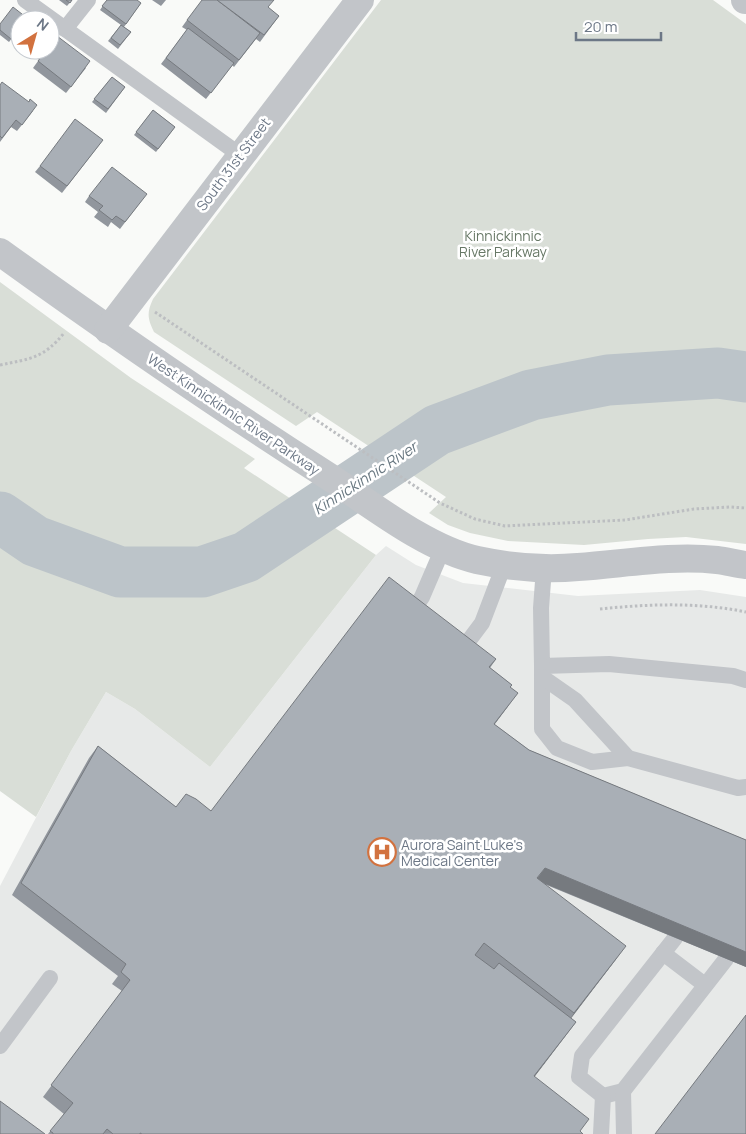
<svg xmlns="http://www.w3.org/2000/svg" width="746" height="1134" font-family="Manrope,sans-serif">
<rect width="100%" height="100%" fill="#f9faf8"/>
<polygon fill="#e7e9e8" points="386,546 416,565 463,583 578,596 700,590 746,597 746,1134 0,1134 0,886 71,751 106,692 135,709 210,767 376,555"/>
<g fill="#d9ded7">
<path d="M 381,0 L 713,0 L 746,24 L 746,544 L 686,537 L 648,539 L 584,545 L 508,541 L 470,533 L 448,525 L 429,513 L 446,497 L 317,412 L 296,426 L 154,332 C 147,318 147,312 153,299 Z"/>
<polygon points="0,282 131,378 255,459 244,468 376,555 210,767 135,709 106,692 71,751 36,817 0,791"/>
</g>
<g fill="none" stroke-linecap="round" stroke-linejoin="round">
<polyline stroke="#bcc4c9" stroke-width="51" points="0,517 35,541 120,572 202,572 246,557 437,430 531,395 608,380 718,373 746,377"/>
<g stroke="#bcbec1" stroke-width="3" stroke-dasharray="2.5 2.5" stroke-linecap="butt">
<polyline points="155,312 440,503 475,519 505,526 625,520 694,509 730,507 746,508"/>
<path d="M 0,365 C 30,359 44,358 64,333"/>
<path d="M 600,609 C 648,604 698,602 746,612"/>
</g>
<g stroke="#c2c5c9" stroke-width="16">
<polyline points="25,0 240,155"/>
<polyline points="65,29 88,0"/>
<polyline points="544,568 541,608 542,666 609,664 733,676 746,680"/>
<polyline points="412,612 422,597 443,548"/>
<polyline points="461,651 482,623 504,565"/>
<polyline points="542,666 542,729 557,748 592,762 628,758 738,788 746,787"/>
<polyline points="542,677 575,700 628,758"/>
<polyline points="675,938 582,1056 579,1077 603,1096 623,1091 726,959"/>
<polyline points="663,953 705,985"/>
<polyline points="0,1046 50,978"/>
<polyline points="623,1091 624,1134"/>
<polyline points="601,1134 603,1096"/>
</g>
<g stroke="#c2c5c9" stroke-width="28">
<polyline points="745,0 746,0"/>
<path d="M 0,252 C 108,330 218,406 331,478 C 373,506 428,549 477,560 C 510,567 545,570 578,567 C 624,564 671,555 717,560 C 727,561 736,564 746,565"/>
<polyline points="108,330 360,0"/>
</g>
</g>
<g fill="#91969d">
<polygon points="59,0 72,0 67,6"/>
<polygon points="107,0 141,3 124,27 131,32 118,49 108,41 121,25 100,10"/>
<polygon points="152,0 166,0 161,6"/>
<polygon points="268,8 279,16 260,42 256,39 234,67 232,65 206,99 161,64 187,30 182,27 187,20"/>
<polygon points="0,24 20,28 9,42 0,35"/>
<polygon points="46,50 86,68 66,93 33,68"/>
<polygon points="112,77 125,87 106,113 92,102"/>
<polygon points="0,85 33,111 17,131 11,127 0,142"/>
<polygon points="153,110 175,127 156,152 134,135"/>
<polygon points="103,140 62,193 35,172 40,166"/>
<polygon points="89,196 142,200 120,229 111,222 108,227 94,217 98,212 85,202"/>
<polygon points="496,659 490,668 512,685 510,688 509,705 494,724 529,750 746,840 746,967 544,884 617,958 571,1018 576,1022 534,1077 580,1132 583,1134 48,1134 64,1114 43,1097 122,991 112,984 118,976 12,895 89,758 98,746 176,807 211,811"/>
</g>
<g fill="#767a7f">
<polygon points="518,693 509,705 486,736 494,724"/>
<polygon points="545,868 746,952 746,967 536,880 529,890"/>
<polygon points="626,946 617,958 566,1025 574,1013"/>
<polygon points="576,1022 567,1034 526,1088 534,1076"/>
</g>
<g fill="#a9afb6" stroke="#767a7f">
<polygon points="66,0 72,0 70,3"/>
<polygon points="107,0 137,0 141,3 126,24 102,6"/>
<polygon points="202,0 217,0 260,33 239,60 187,20"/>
<polygon points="217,0 274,0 268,7 279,16 264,35"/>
<polygon points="13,7 27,18 26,20 20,20 20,27 11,39 0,30 0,24"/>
<polygon points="121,25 131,32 120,45 111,38"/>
<polygon points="188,28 234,63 211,93 166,58"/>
<polygon points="57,36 90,61 71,87 38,61 46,50 50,50 50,45"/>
<polygon points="112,77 125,87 108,109 94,99"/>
<polygon points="2,82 29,102 30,99 37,105 22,125 16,120 2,138 0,136 0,85"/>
<polygon points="153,110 175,127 158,149 136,132"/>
<polygon points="75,119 103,140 67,186 40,166"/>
<polygon points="112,167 147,194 125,222 116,216 112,220 99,210 103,206 89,196"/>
<polygon points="389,577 496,659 489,667 512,685 510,687 518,693 494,724 529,750 746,840 746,952 545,868 537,878 626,946 574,1013 484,943 475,955 494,969 499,963 576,1022 534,1076 589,1119 580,1131 583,1134 142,1134 140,1133 140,1134 113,1134 107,1129 103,1134 53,1134 53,1133 50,1131 73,1103 51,1085 130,980 121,972 126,964 21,883 98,746 176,807 186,794 196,799 211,811"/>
<polygon points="746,1015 746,1134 655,1134"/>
<polygon points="0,1101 45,1134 0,1134"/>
</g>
<defs>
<symbol id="hospital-ring" viewBox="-11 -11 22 22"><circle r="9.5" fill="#fff" stroke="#d2723f" stroke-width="1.5"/><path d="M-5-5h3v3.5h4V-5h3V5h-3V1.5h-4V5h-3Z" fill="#d2723f"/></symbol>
</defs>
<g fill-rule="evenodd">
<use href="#hospital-ring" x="366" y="836" width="32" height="32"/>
</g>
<g text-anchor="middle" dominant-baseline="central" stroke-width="5" stroke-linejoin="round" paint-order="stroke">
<g font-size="14" fill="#6c7786" stroke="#fff">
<text transform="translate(233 164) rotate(-53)">South 31st Street</text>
<text transform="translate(234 414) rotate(34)">West Kinnickinnic River Parkway</text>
</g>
<g font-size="14" fill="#677866" stroke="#fff">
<text x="503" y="235">Kinnickinnic<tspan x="503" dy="16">River Parkway</tspan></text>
</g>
<g font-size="14" fill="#6c7786" stroke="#fff" text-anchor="start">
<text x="401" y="844">Aurora Saint Luke's<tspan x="401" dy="16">Medical Center</tspan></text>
</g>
<g font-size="15" font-style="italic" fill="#687780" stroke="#fff">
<text transform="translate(365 478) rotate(-33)">Kinnickinnic River</text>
</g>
</g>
<g transform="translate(35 35) rotate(37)"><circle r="24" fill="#ffffff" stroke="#c4c9cf"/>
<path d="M0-4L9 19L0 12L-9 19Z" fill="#d2723f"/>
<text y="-8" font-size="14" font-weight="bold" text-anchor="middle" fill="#6c7786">N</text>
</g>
<path d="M576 32v8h85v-8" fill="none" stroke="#6c7786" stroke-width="2.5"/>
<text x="584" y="32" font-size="15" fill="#6c7786" stroke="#ffffff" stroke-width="4" paint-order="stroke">20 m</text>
</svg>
